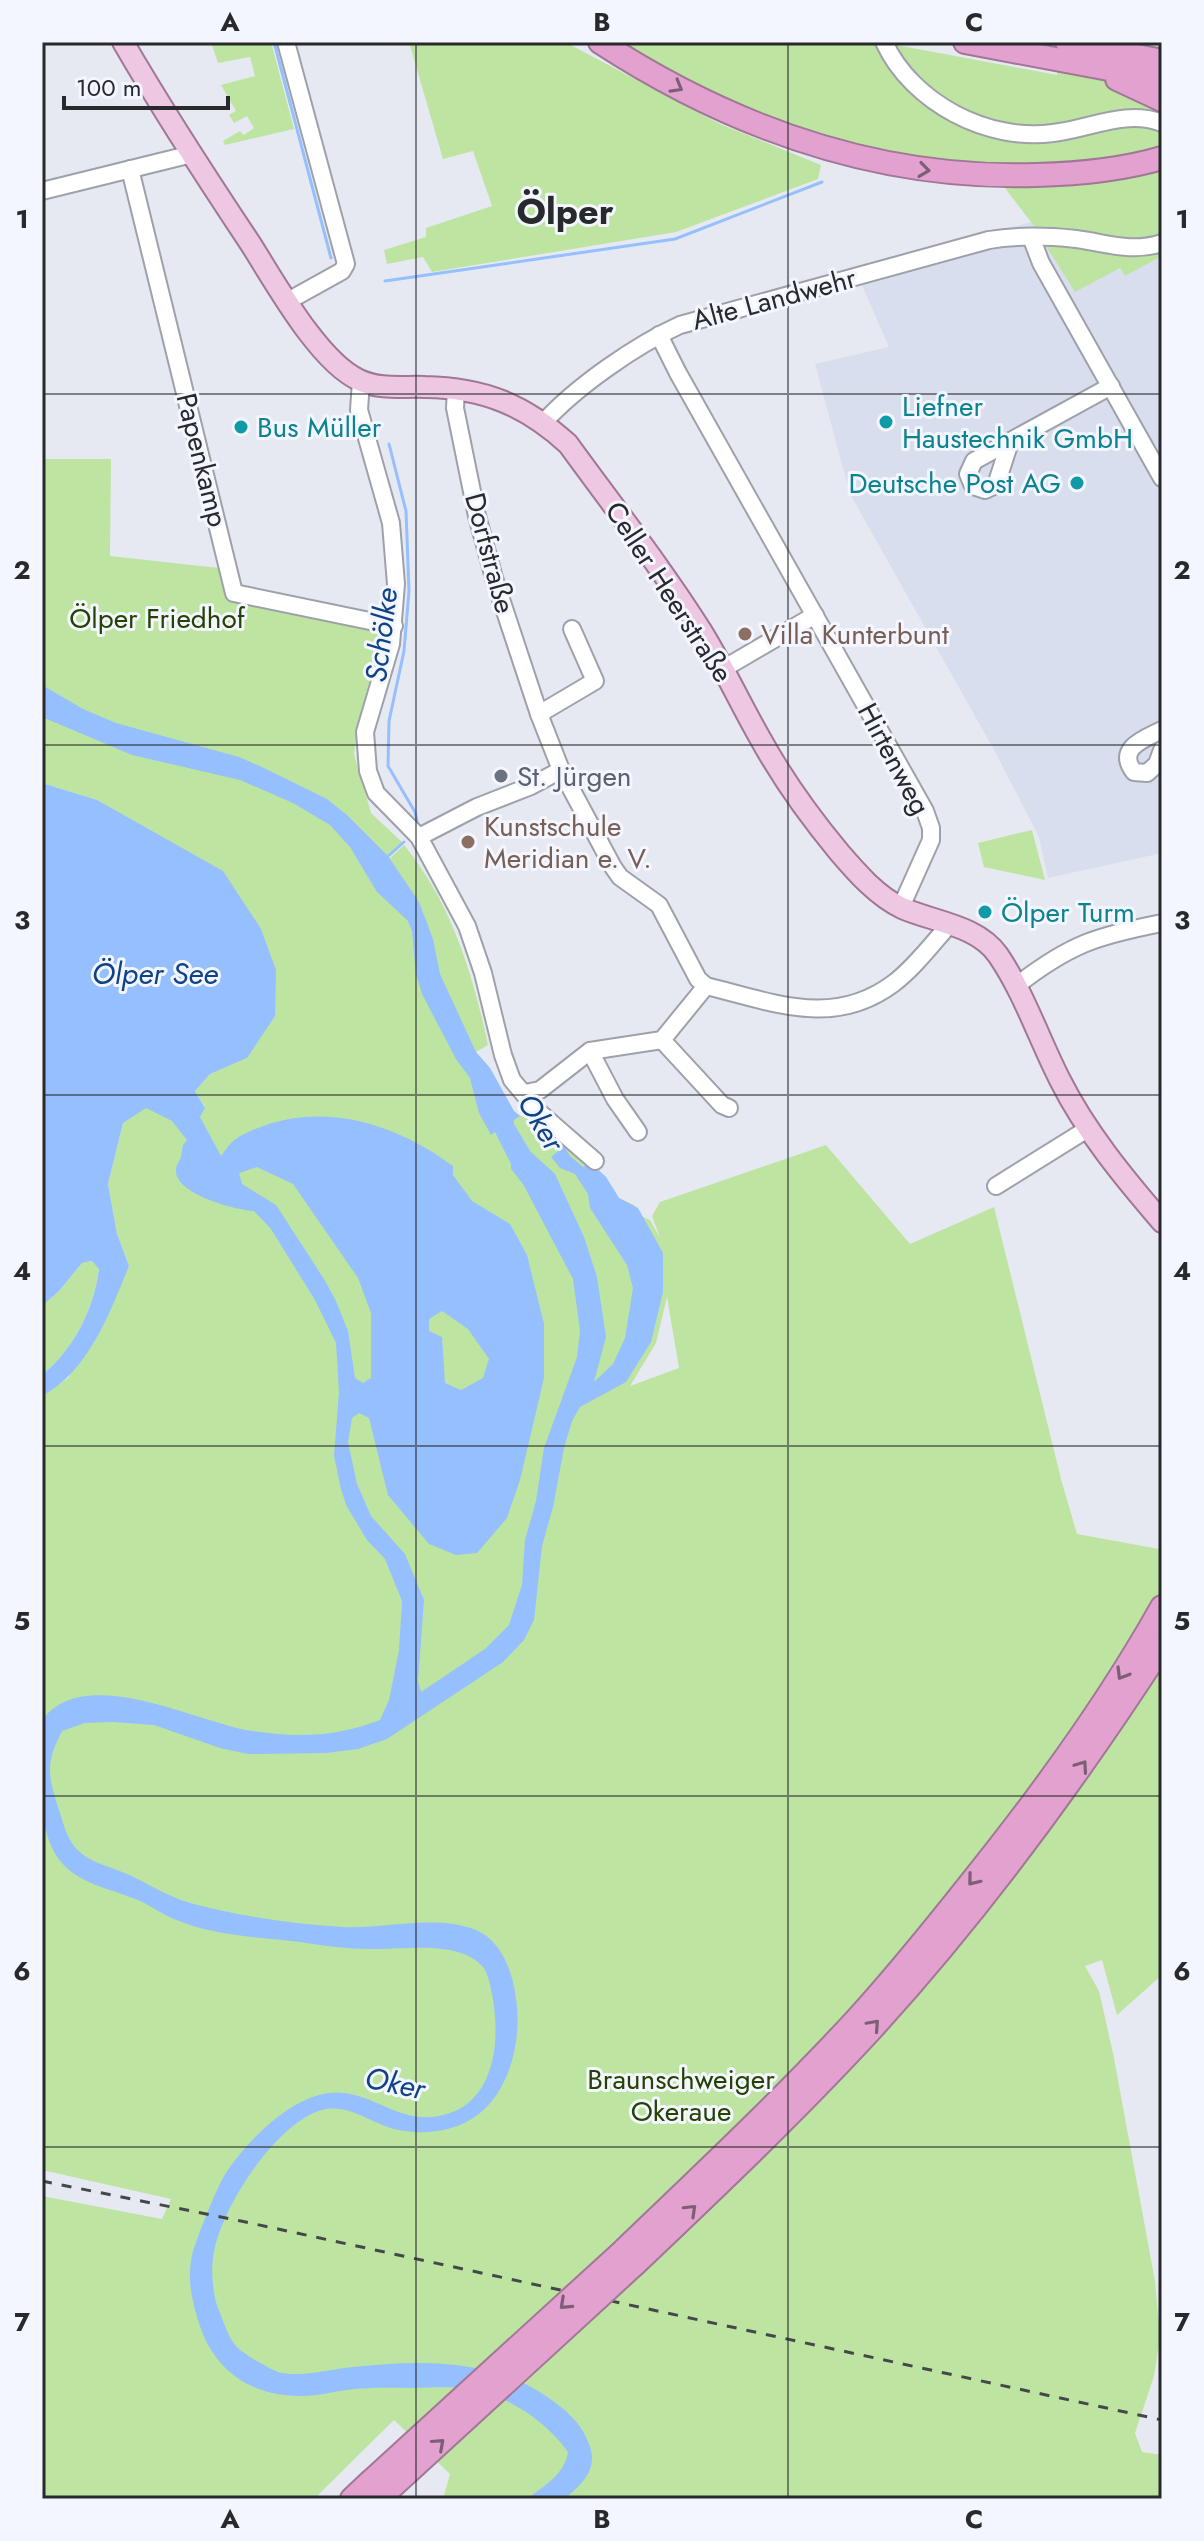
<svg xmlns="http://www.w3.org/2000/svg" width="1204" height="2541" font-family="Jost,sans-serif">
<rect width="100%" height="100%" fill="#e6e9f2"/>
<polygon fill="#d9deee" points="1031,222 1075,291 1121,267 1125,276 1162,256 1162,853 1048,878 1039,837 993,748 850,494 815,364 889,347 861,283 946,244"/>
<g fill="#bee4a1" fill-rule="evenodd">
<polygon points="224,42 271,42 294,129 225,145 223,141 240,131 244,135 254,128 247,116 234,123 229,115 236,111 221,85 255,76 250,57 218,63 212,45"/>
<polygon points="409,42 565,42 720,124 821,165 818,179 676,232 432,272 423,257 387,264 384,250 426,237 426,228 492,206 473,151 443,159"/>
<polygon points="621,42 880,42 1057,75 1060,42 1162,42 1162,256 1125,276 1120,268 1075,292 1031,222 988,166 917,160 851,147 758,114 664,68"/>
<path d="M 42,459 L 111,459 L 110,556 L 228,569 L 234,594 L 384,625 L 358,725 L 354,754 L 371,813 L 403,843 L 388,857 L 390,858 L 404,845 C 451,902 473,974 488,1045 L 476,1052 C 480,1057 485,1062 489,1067 C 502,1085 508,1125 538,1117 L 606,1177 L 619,1198 L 634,1205 L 643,1217 L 650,1220 L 660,1238 L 652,1216 L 660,1202 L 826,1145 L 910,1244 L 994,1207 L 1061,1479 L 1077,1534 L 1159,1549 L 1162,1543 L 1162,1975 L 1117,2015 L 1102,1960 L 1085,1966 L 1099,1991 L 1113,2053 L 1155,2281 L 1160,2338 L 1154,2376 L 1135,2433 L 1142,2452 L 1162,2455 L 1162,2499 L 443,2499 L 450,2474 L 394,2420 L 314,2499 L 42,2499 L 42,2196 L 162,2219 L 171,2199 L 42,2170 L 42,1396 L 68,1378 L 129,1266 L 117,1234 L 108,1184 L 123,1123 L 145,1108 L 205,1107 L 195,1091 L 210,1074 L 247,1058 L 97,800 L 42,783 ZM 667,1297 L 679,1368 L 630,1386 L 656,1343 Z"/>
<polygon points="1032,830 1045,880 984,867 978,843"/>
<path d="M 92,1261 L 99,1268 C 94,1309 74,1349 42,1375 L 42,1306 L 59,1291 L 82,1263 Z"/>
</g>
<path fill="#95bffe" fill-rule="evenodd" d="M 42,685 L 83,709 L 116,723 L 239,757 L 262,767 L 327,799 L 347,815 L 388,856 L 419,902 L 433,939 L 440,974 L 476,1052 L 490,1068 L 514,1111 L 520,1116 L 514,1120 L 514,1124 L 530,1151 L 555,1174 L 584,1237 L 597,1277 L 606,1337 L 594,1382 L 613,1364 L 625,1338 L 633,1288 L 627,1265 L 590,1208 L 588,1194 L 575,1174 L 560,1168 L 551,1157 L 564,1146 L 570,1156 L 583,1167 L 589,1161 L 606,1177 L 619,1198 L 638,1208 L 663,1253 L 663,1292 L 651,1342 L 626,1382 L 580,1407 L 572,1421 L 564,1448 L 553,1507 L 542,1546 L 534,1620 L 524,1640 L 503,1662 L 387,1739 L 358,1749 L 326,1753 L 248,1754 L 220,1748 L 154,1725 L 113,1722 L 85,1723 L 62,1731 C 45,1764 48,1775 59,1810 C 64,1826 68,1843 81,1853 C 93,1863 113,1868 127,1874 C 147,1883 167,1896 187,1902 C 232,1915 297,1925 343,1927 C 386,1929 435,1914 476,1930 C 502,1941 513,1973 516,1999 C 522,2037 511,2088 480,2113 C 455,2134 414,2137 385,2126 C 364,2118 345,2104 322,2110 C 276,2122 217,2213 213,2259 C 211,2273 213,2295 218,2308 C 223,2320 228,2337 236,2346 C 240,2352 271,2370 278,2372 C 302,2378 329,2369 353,2367 C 419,2360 489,2358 546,2396 C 565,2409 581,2422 589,2444 C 599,2469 582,2485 564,2499 L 527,2499 C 544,2486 565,2474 568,2452 C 545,2420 507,2395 468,2389 C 449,2386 431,2388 412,2388 C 390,2388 369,2387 347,2390 C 337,2391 326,2394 316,2395 C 264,2401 219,2379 201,2329 C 192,2303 186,2278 193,2251 C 199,2233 215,2192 224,2176 C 246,2141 299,2086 344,2093 C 381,2098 403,2125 443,2115 C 496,2103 501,2038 492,1994 C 490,1985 488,1971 481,1965 C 456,1940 403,1950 372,1949 C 347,1949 325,1946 300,1942 C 258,1937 214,1936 174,1919 C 162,1914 151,1906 138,1900 C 106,1887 69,1883 52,1848 C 35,1810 42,1761 42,1720 C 85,1662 197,1723 252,1731 C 299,1738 335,1737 380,1720 L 389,1700 L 399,1650 L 402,1601 L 385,1559 L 367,1540 L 346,1505 L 341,1489 L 334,1456 L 339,1392 L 336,1343 L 315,1300 L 271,1229 L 254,1211 C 236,1210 173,1194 176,1169 C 176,1165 180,1161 181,1157 C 183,1149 181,1146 187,1140 L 172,1121 L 146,1108 L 123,1123 L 108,1184 L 117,1234 L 129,1266 C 110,1312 89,1371 42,1396 L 42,1375 C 74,1349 94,1309 99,1269 L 92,1261 L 82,1263 L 59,1291 L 42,1306 L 42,783 L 97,800 L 223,871 L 261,929 L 276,970 L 275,1016 L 247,1058 L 210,1074 L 195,1091 L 205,1108 L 200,1117 L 221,1156 C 224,1152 228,1146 232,1142 C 241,1134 255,1129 266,1125 C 331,1103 399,1126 453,1166 L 453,1175 L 472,1201 L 510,1224 L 527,1255 L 544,1324 L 544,1378 L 520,1480 L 507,1518 L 477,1553 L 456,1555 L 429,1544 L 388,1495 L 369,1418 L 359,1413 L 352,1418 L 348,1442 L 357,1484 L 371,1516 L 405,1554 L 424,1600 L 418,1681 L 421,1692 L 485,1649 L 509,1625 L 522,1585 L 525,1540 L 536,1501 L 544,1448 L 577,1357 L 580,1331 L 573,1279 L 523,1184 L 511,1169 L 511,1164 L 495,1132 L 491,1135 L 479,1113 L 470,1078 L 456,1059 L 422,994 L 416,974 L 412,931 L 408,921 L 377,892 L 350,847 L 330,825 L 293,803 L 240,780 L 132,755 L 42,717 ZM 257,1167 L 293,1184 L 358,1278 L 371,1313 L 371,1378 L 363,1383 L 355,1378 L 348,1331 L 335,1299 L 324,1279 L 276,1205 L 242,1184 L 239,1173 ZM 442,1311 L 468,1329 L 489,1359 L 483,1378 L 461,1390 L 445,1383 L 442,1337 L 429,1331 L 429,1319 Z"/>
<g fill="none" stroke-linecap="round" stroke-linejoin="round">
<g stroke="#95bffe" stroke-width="3">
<polyline points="274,42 331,258"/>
<polyline points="385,281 675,239 822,182"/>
<polyline points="389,444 406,511 409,591 404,651 389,721 388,766 415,812 418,825"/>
<polyline points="386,858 404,842"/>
</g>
<defs>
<g id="minor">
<polyline points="286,42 346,264 342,271 288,301"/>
<path d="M 884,42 C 912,103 988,142 1053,133 C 1090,129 1125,109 1162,123"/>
<polyline points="130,169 234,593 394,626"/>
<polyline points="42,191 192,154"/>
<polyline points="1031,237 1041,263 1162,478"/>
<polyline points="659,335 678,373 925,811 931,828 931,840 901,907"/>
<polyline points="361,381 359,410 391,523 396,584 391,644 365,732 368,771 376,793 419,837 467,926 483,973 503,1055 512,1080 540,1113 595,1161"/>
<path d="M 456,389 L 455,408 L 477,516 L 494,578 L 539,714 L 561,770 L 613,867 L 620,877 L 659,905 L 698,979 L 706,986 C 773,1002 833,1029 894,983 C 914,968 932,944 949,925"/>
<path d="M 544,422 C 577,386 636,345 680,325 L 989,240 C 1018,235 1047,236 1076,239 C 1107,243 1131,253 1162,243"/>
<polyline points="1010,442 996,485 985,490 973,486 968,474 974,461 1111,386"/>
<polyline points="723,669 815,615"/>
<polyline points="539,714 595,681 572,629"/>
<path d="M 1162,730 C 1144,739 1116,748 1134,772 L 1147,773 L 1157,764 L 1162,750"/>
<polyline points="419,837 477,807 531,786 561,770"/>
<path d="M 1016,986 C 1070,944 1096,936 1162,923"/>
<polyline points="662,1040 722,1105 729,1108"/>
<polyline points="590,1051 615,1099 638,1132"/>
<polyline points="525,1093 540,1090 590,1051 662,1040 706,986"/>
<polyline points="996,1186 1089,1128"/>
</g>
<path id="major" d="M 123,42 C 163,111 206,177 250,243 C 275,282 318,361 359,380 C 380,390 404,386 425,387 C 484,388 525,405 568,444 C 613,506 661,567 702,632 C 723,666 740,703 760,738 C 782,778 810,817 839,852 C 857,873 877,896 902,908 C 934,922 977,925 998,955 C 1024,993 1039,1039 1060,1080 C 1086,1132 1125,1179 1162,1222"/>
<g id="highway">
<path d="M 600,42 C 731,127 878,180 1036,175 C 1078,174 1121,170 1162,158"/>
<polyline points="965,42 1162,79"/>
<polyline points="1067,42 1162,61"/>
<polyline points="1117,79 1162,100"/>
<path d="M 623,2251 C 701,2176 781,2101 855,2021 C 896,1976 934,1929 972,1881 C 1042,1794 1107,1705 1162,1607"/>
<path d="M 635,2264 C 714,2189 794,2113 868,2033 C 978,1913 1074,1782 1162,1646"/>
<polyline points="352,2499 370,2482"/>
</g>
</defs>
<use href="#minor" stroke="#9ea1a9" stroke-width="20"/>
<use href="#major" stroke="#a17796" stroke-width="24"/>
<use href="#highway" stroke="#a17796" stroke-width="26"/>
<use href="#minor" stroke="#fff" stroke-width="16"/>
<use href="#major" stroke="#eec7e2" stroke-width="20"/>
<use href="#highway" stroke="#e2a1cf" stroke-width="22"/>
<polyline stroke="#46474b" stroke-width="3" stroke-dasharray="10 10" stroke-linecap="butt" points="42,2181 241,2221 1162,2420"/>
<defs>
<g id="highway-bridge">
<polyline points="370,2482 623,2251"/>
<polyline points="382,2496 635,2264"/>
</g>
</defs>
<use href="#highway-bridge" stroke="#a17796" stroke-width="26" stroke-linecap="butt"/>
<use href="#highway-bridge" stroke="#e2a1cf" stroke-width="22"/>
</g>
<defs><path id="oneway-chevron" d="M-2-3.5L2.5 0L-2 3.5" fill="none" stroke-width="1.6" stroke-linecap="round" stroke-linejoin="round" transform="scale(2)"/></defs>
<g stroke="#7c5f75">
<use href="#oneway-chevron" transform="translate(677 87) rotate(30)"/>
<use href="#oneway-chevron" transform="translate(924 170) rotate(8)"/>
<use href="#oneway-chevron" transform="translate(1122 1674) rotate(121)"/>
<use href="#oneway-chevron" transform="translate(1082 1766) rotate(-55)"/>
<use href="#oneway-chevron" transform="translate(973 1880) rotate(129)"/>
<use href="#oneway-chevron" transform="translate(874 2025) rotate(-48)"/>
<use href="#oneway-chevron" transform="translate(691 2210) rotate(-44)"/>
<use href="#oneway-chevron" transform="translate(565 2304) rotate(137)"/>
<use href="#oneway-chevron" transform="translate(439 2444) rotate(-42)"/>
</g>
<path fill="none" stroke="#28292c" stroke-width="2" stroke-opacity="0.55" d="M 416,42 L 416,2499M 788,42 L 788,2499M 42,394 L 1162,394M 42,745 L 1162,745M 42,1095 L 1162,1095M 42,1446 L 1162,1446M 42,1796 L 1162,1796M 42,2147 L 1162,2147"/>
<g fill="#0f9aa8" stroke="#f3f6ff" stroke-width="3">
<circle cx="886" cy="422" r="8"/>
<circle cx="241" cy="427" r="8"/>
<circle cx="1077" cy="483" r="8"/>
<circle cx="985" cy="912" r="8"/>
</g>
<g fill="#8d6e63" stroke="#f3f6ff" stroke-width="3">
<circle cx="745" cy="634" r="8"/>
<circle cx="468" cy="842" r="8"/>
</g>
<circle fill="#6b7280" stroke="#f3f6ff" stroke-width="3" cx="501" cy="776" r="8"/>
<g text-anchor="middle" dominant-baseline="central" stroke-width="6" stroke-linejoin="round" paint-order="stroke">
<g font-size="28" fill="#28292c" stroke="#f3f6ff">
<text transform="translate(774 299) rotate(-15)">Alte Landwehr</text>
<text transform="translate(202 460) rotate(76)">Papenkamp</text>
<text transform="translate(490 553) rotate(75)">Dorfstraße</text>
<text transform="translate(669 592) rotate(57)">Celler Heerstraße</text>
<text transform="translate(894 759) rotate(62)">Hirtenweg</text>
</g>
<g font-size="28" fill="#0d838f" stroke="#f3f6ff" text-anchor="start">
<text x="902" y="406">Liefner<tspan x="902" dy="32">Haustechnik GmbH</tspan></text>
<text x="257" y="427">Bus Müller</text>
<text x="1061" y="483" text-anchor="end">Deutsche Post AG</text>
<text x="1001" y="912">Ölper Turm</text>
</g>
<g font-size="28" fill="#254202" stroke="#f3f6ff">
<text x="157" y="618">Ölper Friedhof</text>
<text x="681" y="2079">Braunschweiger<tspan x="681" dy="32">Okeraue</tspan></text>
</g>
<g font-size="28" fill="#785e54" stroke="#f3f6ff" text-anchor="start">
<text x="761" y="634">Villa Kunterbunt</text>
<text x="484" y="826">Kunstschule<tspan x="484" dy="32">Meridian e. V.</tspan></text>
</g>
<g font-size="28" fill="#5b616d" stroke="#f3f6ff" text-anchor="start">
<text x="517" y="776">St. Jürgen</text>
</g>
<g font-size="30" font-style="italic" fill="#104286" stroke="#f3f6ff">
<text transform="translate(381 635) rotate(-83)">Schölke</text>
<text x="155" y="973">Ölper See</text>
<text transform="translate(541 1122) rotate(59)">Oker</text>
<text transform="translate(395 2083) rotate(12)">Oker</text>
</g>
<g font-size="36" font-weight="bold" fill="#28292c" stroke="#f3f6ff">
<text x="565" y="211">Ölper</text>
</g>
</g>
<rect width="1204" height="2541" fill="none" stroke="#f3f6ff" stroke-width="88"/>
<path d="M64 96v12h164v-12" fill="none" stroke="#28292c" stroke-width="4"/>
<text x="76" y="96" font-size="24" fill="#28292c" stroke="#f3f6ff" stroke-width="6" paint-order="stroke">100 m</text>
<rect x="44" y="44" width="1116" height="2453" fill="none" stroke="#28292c" stroke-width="3"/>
<g font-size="26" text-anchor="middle" font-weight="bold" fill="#28292c">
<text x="230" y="31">A</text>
<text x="602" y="31">B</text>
<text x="974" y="31">C</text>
<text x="22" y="228">1</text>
<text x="1182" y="228">1</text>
<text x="22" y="579">2</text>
<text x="1182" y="579">2</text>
<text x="22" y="929">3</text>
<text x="1182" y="929">3</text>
<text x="22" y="1280">4</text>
<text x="1182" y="1280">4</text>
<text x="22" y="1630">5</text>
<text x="1182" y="1630">5</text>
<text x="22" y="1980">6</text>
<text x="1182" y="1980">6</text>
<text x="22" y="2331">7</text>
<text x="1182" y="2331">7</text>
<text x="230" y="2528">A</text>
<text x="602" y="2528">B</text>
<text x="974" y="2528">C</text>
</g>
</svg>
